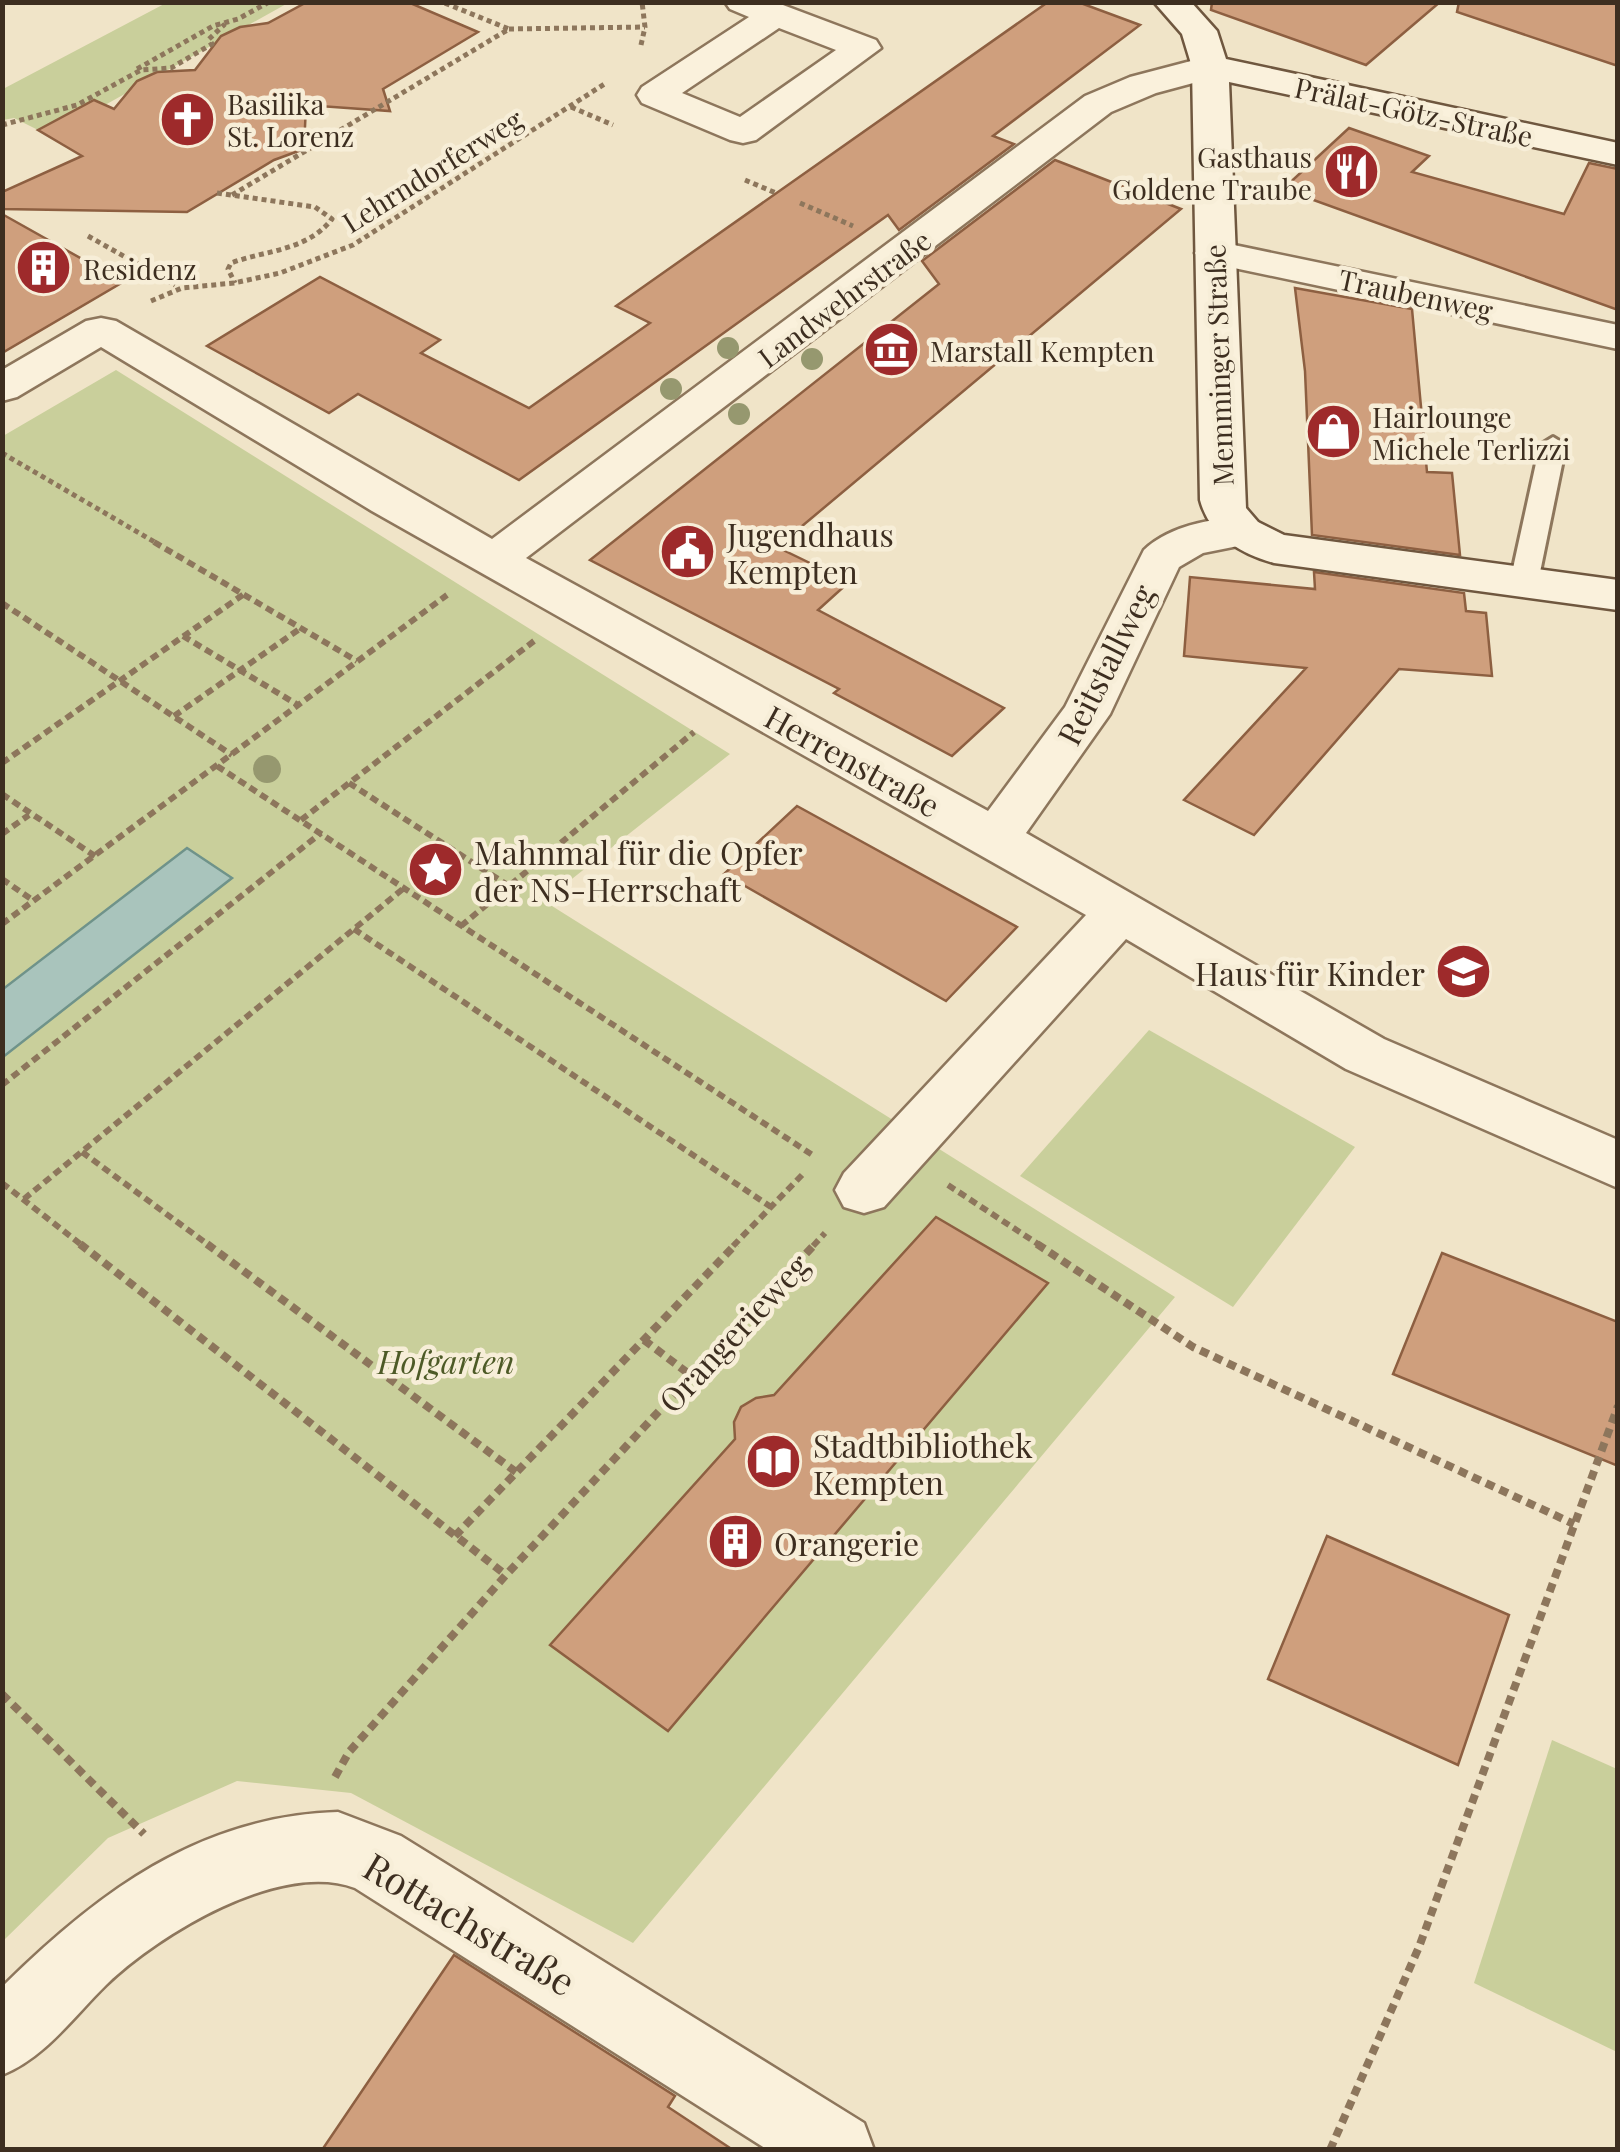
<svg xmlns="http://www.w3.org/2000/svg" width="1620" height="2152" font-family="'Playfair Display',serif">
<rect width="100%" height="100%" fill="#f0e4c8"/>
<g fill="#c9cf9b">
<polygon points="166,3 288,3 105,105 94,100 38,130 14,118 3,120 3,89"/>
<polygon points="116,370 730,754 544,901 1175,1297 633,1943 351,1793 237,1781 108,1838 3,1941 3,1057 231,878 187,848 3,989 3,436"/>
<polygon points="1149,1030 1355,1147 1233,1307 1020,1176"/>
<polygon points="1552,1740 1617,1769 1617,2052 1474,1983"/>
</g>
<polygon fill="#a9c4bc" stroke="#6f938a" stroke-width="2.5" points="187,848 232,878 3,1057 3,989"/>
<g fill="#cf9f7d" stroke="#8d5f41" stroke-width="2.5">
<polygon points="307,2 408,2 478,32 383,89 390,111 306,105 304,149 274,160 187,212 2,209 2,192 82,156 38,130 94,100 114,109 137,81 157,72 195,70 221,36 240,27 268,23"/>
<polygon points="1048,2 1078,2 1140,25 993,136 1014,144 899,230 888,215 519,480 358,394 329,413 207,346 320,277 440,340 421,353 529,408 650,323 616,306"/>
<polygon points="1212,2 1440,2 1366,65 1211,10"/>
<polygon points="1459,2 1618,2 1618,66 1457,12"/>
<polygon points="1349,128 1429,156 1412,172 1564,214 1589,163 1618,169 1618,310 1283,189"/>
<polygon points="1055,160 1181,209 777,547 849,582 818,610 1004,708 952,756 834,693 839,689 590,560 939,284 922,261"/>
<polygon points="2,214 123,282 2,353"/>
<polygon points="1295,288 1412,309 1427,472 1452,473 1460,555 1312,535 1305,371"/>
<polygon points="1314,572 1464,593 1466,611 1486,613 1492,676 1399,669 1254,835 1184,800 1306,668 1184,656 1190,577 1315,589"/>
<polygon points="797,806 1017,927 946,1001 724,874"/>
<polygon points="936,1217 1048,1283 668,1731 550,1645 735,1439 734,1422 741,1407 756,1398 774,1395"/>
<polygon points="1442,1253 1618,1322 1618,1466 1393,1374"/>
<polygon points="1327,1536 1509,1615 1458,1765 1268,1679"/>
<polygon points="454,1955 675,2096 668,2107 733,2150 322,2150"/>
</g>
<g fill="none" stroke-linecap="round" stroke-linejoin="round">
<defs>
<polygon id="lane" points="1553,437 1566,445 1538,582 1534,588 1514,588 1510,582 1540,445"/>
<g id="street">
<path d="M 725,2 L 775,2 L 876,40 L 881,48 L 756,140 L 743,143 L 730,140 L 642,103 L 637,95 L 642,87 L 749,17 L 730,9 ZM 779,28 L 836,50 L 740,117 L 682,93 Z"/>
<path d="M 1210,56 L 1223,59 L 1228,67 L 1223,75 L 1156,93 L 1111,112 L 526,558 L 988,811 L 1065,707 L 1144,550 C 1170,525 1224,513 1258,522 L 1264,532 L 1258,542 L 1203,553 L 1179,567 L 1110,714 L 1026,833 L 1384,1039 L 1618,1140 L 1618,1188 L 1346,1069 L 1126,939 L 884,1207 L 864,1213 L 844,1207 L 835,1190 L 844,1173 L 1086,915 L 372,511 L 101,347 L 17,397 L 2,401 L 2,370 L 86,321 L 101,318 L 116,321 L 492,539 L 1085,96 L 1130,77 Z"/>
<polygon points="1215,241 1618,325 1618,349 1201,261 1195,253 1201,245"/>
<path d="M 338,1812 L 401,1836 L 864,2123 L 874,2150 L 768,2150 L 355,1888 C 280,1860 159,1934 106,1985 C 73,2017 46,2057 2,2075 L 2,1987 C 97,1893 199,1816 338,1812 Z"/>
</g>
<path id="secondary" d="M 1154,2 L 1191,2 L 1217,31 L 1226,59 L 1618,143 L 1618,165 L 1229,82 L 1246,508 L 1258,522 L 1284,535 L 1618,580 L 1618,610 L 1274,563 C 1241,554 1209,535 1200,500 L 1192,67 L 1182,34 Z"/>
</defs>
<use href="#lane" stroke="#8d765c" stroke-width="6"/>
<use href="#street" stroke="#8d765c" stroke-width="5"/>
<use href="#secondary" stroke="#6f573f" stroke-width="5"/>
<g stroke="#8d765c" stroke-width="5" stroke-dasharray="5 4" stroke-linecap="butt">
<polyline points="509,29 645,27"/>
<polyline points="641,45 645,27 642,2"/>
<polyline points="137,69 213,26 238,19 269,2"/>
<polyline points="571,107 613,125"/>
<polyline points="2,125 77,105 141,70 171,68 212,44 209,39 225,24"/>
<polyline points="745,180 776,193"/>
<path d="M 217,193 L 315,207 L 332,219 C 307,251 266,250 231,263 L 228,269 L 235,283"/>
<polyline points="232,195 509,29 442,2"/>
<polyline points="800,203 853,226"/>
<polyline points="88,236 175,285"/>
<polyline points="151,301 182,288 234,283 280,273 353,245 606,83"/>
<polyline points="2,453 158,544"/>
</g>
<g stroke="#8d765c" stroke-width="6" stroke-dasharray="8 5" stroke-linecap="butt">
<polyline points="154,542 357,661"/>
<polyline points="2,603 232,755"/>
<polyline points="183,636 298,705"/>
<polyline points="174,716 301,628"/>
<polyline points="2,763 244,594"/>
<polyline points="217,766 814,1156"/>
<polyline points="349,783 509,886"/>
<polyline points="2,794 95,856"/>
<polyline points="301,820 534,641"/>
<polyline points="2,834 29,815"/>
<polyline points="2,879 34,901"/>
<polyline points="2,924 447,595"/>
<polyline points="461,926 694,732"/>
<polyline points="354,929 771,1207"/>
<polyline points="2,1085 321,833"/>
<polyline points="82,1152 210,1246"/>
<polyline points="2,1183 83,1246"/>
<polyline points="948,1185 1041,1246"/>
<polyline points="24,1199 404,888"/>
<polyline points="733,1246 803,1174"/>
<polyline points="813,1246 825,1233"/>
</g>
<g stroke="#8d765c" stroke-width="8" stroke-dasharray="9 6" stroke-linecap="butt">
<polyline points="80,1244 506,1575"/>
<polyline points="207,1244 516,1472"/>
<polyline points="1037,1244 1193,1347 1574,1524"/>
<polyline points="644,1340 693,1377"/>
<polyline points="455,1536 736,1244"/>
<polyline points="2,1694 144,1834"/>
<polyline points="335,1777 349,1752 506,1575 815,1244"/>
<polyline points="1330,2150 1419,1947 1618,1406"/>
</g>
<use href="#lane" fill="#faf1dc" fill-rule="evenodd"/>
<use href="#street" fill="#faf1dc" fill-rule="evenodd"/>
<use href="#secondary" fill="#faf1dc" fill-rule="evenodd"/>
</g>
<g fill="#96986f">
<circle cx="728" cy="348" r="11"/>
<circle cx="812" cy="359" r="11"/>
<circle cx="671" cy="389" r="11"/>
<circle cx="739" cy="414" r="11"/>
<circle cx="267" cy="769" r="14"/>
</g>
<defs>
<symbol id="church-disc" viewBox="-11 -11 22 22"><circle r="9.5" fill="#9e2a2b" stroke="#f7eed8"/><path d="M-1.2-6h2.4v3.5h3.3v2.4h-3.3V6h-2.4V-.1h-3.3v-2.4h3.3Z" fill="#fff"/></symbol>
<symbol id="restaurant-disc" viewBox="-11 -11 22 22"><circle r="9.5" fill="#9e2a2b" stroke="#f7eed8"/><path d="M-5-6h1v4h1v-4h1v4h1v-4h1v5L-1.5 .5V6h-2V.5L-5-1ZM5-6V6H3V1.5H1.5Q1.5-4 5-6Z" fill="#fff"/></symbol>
<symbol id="building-disc" viewBox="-11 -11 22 22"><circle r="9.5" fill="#9e2a2b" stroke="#f7eed8"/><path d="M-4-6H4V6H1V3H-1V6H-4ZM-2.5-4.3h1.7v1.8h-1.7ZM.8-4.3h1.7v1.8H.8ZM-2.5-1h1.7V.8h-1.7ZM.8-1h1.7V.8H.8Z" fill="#fff"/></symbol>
<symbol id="museum-disc" viewBox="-11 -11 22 22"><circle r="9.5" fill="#9e2a2b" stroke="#f7eed8"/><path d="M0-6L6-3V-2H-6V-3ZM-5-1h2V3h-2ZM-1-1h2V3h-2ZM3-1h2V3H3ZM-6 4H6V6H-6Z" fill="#fff"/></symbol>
<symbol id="shop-disc" viewBox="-11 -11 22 22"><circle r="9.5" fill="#9e2a2b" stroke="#f7eed8"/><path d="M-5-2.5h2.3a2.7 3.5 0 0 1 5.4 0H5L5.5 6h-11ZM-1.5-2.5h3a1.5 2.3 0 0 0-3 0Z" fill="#fff"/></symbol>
<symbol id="civic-disc" viewBox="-11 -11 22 22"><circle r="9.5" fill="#9e2a2b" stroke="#f7eed8"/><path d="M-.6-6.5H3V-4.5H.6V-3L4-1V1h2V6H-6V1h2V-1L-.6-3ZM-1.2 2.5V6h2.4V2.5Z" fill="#fff"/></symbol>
<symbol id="sight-disc" viewBox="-11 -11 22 22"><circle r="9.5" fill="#9e2a2b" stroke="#f7eed8"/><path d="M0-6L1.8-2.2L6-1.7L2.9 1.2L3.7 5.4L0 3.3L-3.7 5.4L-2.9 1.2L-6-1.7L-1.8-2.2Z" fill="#fff"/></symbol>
<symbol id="school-disc" viewBox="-11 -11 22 22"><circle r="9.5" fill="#9e2a2b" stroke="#f7eed8"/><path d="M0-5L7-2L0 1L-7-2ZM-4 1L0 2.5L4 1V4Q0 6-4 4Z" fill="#fff"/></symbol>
<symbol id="library-disc" viewBox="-11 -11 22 22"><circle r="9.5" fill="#9e2a2b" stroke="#f7eed8"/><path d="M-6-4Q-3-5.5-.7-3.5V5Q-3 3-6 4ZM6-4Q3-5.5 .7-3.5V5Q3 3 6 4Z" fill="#fff"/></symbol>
</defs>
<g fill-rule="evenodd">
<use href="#church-disc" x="156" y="88" width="63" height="63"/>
<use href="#restaurant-disc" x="1320" y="140" width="63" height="63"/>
<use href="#building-disc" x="12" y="236" width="63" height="63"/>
<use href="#museum-disc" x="860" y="318" width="63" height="63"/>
<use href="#shop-disc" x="1302" y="400" width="63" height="63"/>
<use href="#civic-disc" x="656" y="520" width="63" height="63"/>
<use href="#sight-disc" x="404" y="838" width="63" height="63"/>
<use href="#school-disc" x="1432" y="940" width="63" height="63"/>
<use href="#library-disc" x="742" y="1430" width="63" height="63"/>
<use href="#building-disc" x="704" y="1510" width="63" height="63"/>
</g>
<g text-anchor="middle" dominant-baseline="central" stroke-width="9" stroke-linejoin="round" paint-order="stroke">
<g font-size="28" fill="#3d2e20" stroke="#f7eed8" text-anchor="start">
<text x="227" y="103">Basilika<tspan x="227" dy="32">St. Lorenz</tspan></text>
<text x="1312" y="156" text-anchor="end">Gasthaus<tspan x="1312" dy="32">Goldene Traube</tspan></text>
<text x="83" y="268">Residenz</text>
<text x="930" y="350">Marstall Kempten</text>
<text x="1372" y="416">Hairlounge<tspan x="1372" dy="32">Michele Terlizzi</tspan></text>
</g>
<g font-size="28" fill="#3d2e20" stroke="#f7eed8">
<text transform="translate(1414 111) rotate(12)">Prälat-Götz-Straße</text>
<text transform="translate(432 170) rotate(-32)">Lehrndorferweg</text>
<text transform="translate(1416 294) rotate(12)">Traubenweg</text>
<text transform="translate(844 298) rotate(-37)">Landwehrstraße</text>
<text transform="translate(1218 365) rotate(-92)">Memminger Straße</text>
</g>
<g font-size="32" fill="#3d2e20" stroke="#f7eed8" text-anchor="start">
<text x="727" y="533">Jugendhaus<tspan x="727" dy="37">Kempten</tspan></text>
<text x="474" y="851">Mahnmal für die Opfer<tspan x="474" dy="37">der NS-Herrschaft</tspan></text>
<text x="1425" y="972" text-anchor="end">Haus für Kinder</text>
<text x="813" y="1444">Stadtbibliothek<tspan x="813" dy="37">Kempten</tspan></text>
<text x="774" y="1542">Orangerie</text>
</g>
<g font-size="32" fill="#3d2e20" stroke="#f7eed8">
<text transform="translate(1105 664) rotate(-63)">Reitstallweg</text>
<text transform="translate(853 760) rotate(29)">Herrenstraße</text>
<text transform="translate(733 1332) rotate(-47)">Orangerieweg</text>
</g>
<g font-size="32" font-style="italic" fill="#4d5a26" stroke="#f7eed8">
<text x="446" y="1360">Hofgarten</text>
</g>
<g font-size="38" fill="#3d2e20" stroke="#f7eed8">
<text transform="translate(470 1923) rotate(31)">Rottachstraße</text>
</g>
</g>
<rect width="1620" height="2152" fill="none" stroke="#3d2e20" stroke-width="10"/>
</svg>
